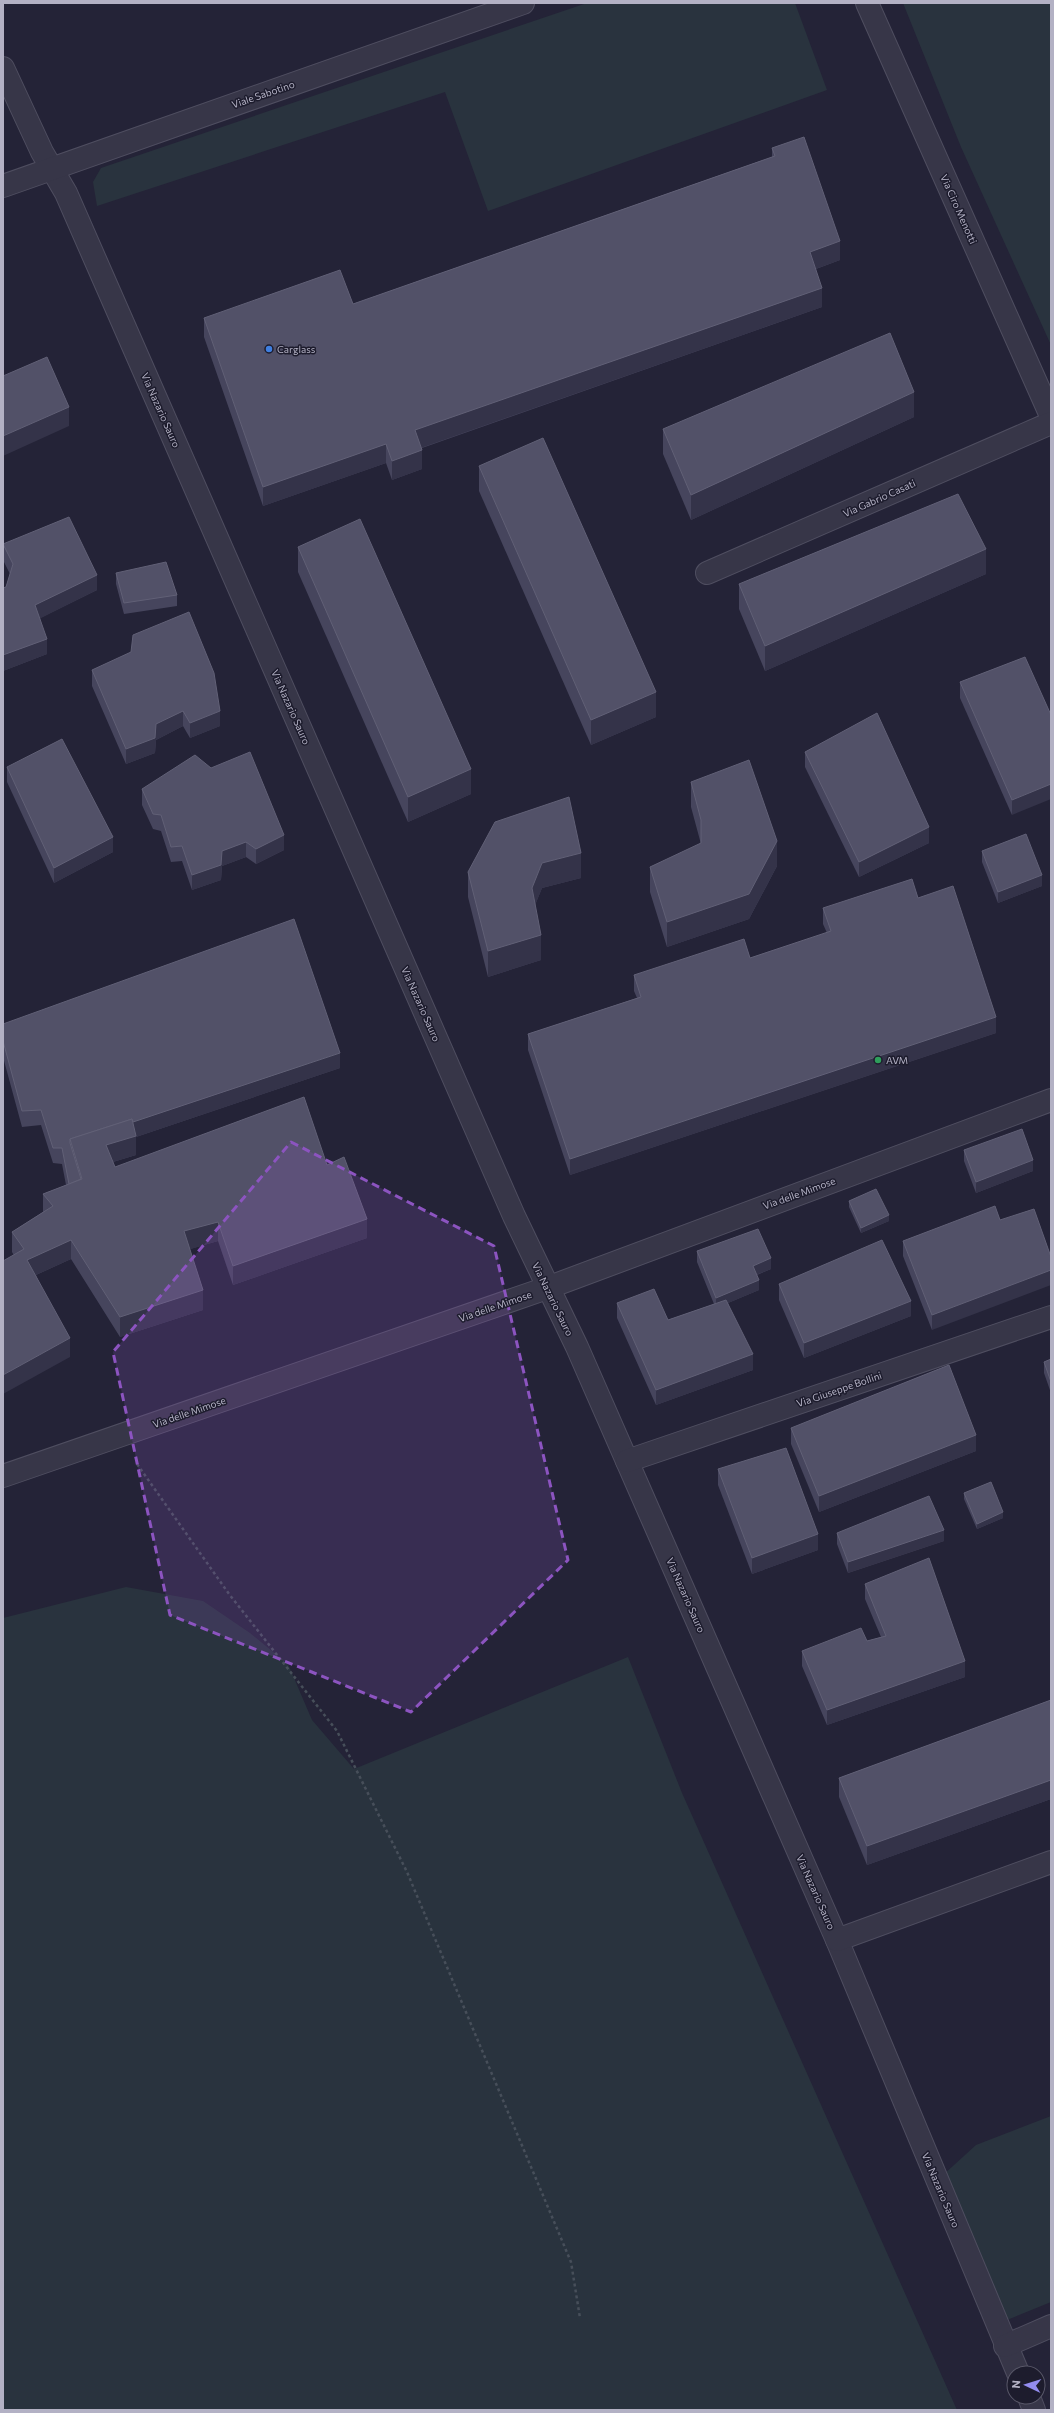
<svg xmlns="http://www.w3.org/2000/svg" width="1054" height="2413" font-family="Commissioner,sans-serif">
<rect width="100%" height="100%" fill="#242337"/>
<g fill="#29333e">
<polygon points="587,3 795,3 827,90 488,211 445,92 97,206 93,182 101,168"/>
<polygon points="903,3 1051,3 1051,345 961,147"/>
<polygon points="126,1587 203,1601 250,1633 288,1664 312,1720 354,1769 628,1657 682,1793 957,2410 3,2410 3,1618"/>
<polygon points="1051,2116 1051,2302 1002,2322 942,2176 976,2145"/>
</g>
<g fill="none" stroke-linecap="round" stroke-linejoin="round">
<defs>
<g id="minor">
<polyline points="867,3 1051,416"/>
<polyline points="3,68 42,152 66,193 514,1216 577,1347 837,1940 1018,2373"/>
<polyline points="3,186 523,3"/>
<polyline points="707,573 1051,423"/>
<polyline points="627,1461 1051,1317"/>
<polyline points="3,1476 547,1288 1051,1100"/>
<polyline points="837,1940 1051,1862"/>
<polyline points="1005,2346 1051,2326"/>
<polyline points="1029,2397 1034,2410"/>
</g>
</defs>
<use href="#minor" stroke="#4f4e60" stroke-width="24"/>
<polyline stroke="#474f5a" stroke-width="2.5" stroke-dasharray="3 3" stroke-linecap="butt" points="137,1464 229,1594 337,1731 407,1872 571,2262 580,2318"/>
<use href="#minor" stroke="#373648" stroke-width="22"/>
</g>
<g fill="#46455d">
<polygon points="772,148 840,260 816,269 822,307 422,448 422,469 392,480 386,463 263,506 204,337 204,318 353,304 772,157"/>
<polygon points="914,417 691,520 663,454 663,429"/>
<polygon points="479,466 656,717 591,745 479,491"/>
<polygon points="3,544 97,590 40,618 47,654 3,671 3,588 6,587 10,574 3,560"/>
<polygon points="298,547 471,794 408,822 298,572"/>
<polygon points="116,573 177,595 177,606 124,614 116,584"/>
<polygon points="986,574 765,671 739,609 739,584"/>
<polygon points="1025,657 1012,815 960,698 960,682"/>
<polygon points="92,670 220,726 190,738 183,726 156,740 155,753 126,764 92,686"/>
<polygon points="805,752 929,843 859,877 805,767"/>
<polygon points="7,767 113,852 54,883 7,782"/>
<polygon points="691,782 777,866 749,919 667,947 650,892 650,867 701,844 691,807"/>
<polygon points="142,789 284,850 256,864 246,857 222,866 221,880 192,890 182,861 171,862 161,831 153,829 142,805"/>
<polygon points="982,851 1042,886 998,903 982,862"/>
<polygon points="468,872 581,878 542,888 535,905 541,960 488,977 468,897"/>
<polygon points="918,898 996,1033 570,1175 528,1050 528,1034 637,998 634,991 634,975 750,958 827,933 823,924 823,908"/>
<polygon points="3,1024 340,1068 136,1137 136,1155 113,1162 115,1167 327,1165 367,1238 233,1285 218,1241 190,1249 203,1310 120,1337 71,1259 36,1275 70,1357 12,1252 12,1232 43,1212 43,1194 66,1185 62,1164 53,1163 41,1125 22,1127 3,1057"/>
<polygon points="964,1150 1033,1171 976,1193 964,1161"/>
<polygon points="849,1201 889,1221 861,1233 849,1207"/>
<polygon points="1000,1220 932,1330 903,1256 903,1241"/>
<polygon points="697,1251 771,1269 757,1275 759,1290 728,1303 753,1370 656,1405 617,1318 617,1303 668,1320 714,1304 697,1262"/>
<polygon points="779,1284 911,1316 804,1358 779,1300"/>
<polygon points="1051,1359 1051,1393 1044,1373 1044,1362"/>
<polygon points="791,1428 976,1451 819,1512 791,1444"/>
<polygon points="718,1469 818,1550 752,1574 718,1485"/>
<polygon points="964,1493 1003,1518 977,1529 964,1499"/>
<polygon points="837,1533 944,1541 848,1573 837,1544"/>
<polygon points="865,1584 965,1677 827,1725 802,1666 802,1651 867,1641 881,1637 865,1599"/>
<polygon points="1051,1700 1051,1799 867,1865 839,1797 839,1778"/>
<polygon points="1050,2358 1051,2358 1051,2380 1050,2378"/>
</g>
<g fill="#343349">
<polygon points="840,241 840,260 810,271 810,252"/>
<polygon points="822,288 822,307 415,450 415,430"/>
<polygon points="914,392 914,417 691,520 691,495"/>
<polygon points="69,407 69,426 3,456 3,436"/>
<polygon points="386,444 386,463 263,506 263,487"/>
<polygon points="422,450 422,469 392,480 392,461"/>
<polygon points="986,549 986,574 765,671 765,646"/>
<polygon points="97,575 97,590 35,621 35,605"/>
<polygon points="47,639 47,654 3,671 3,655"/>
<polygon points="656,692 656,717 591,745 591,720"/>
<polygon points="183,711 183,726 156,740 155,753 126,764 126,749 156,724"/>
<polygon points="220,711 220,726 190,738 190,723"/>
<polygon points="471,769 471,794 408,822 408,797"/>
<polygon points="1051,784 1051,799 1012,815 1012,800"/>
<polygon points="929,827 929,843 859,877 859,862"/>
<polygon points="284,835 284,850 256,864 256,849"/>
<polygon points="113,837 113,852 54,883 54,868"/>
<polygon points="777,841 777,866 749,919 667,947 667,922"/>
<polygon points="246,842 246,857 222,866 221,880 192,890 192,875 222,851"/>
<polygon points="581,853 581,878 542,888 532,913 532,888 542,863"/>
<polygon points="1042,875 1042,886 998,903 998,892"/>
<polygon points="541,935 541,960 488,977 488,951"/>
<polygon points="996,1017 996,1033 570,1175 570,1159"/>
<polygon points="340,1053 340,1068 136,1137 136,1155 106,1164 71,1143"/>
<polygon points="1033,1160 1033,1171 976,1193 976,1182"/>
<polygon points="889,1215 889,1221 861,1233 861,1228"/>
<polygon points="367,1219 367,1238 233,1285 233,1266"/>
<polygon points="218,1222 218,1241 184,1251 184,1231"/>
<polygon points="71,1240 71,1259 27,1279 27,1260"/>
<polygon points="771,1258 771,1269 753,1276 753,1266"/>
<polygon points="1051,1270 1051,1285 932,1330 932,1315"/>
<polygon points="759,1280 759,1290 716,1308 716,1298"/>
<polygon points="203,1290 203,1310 120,1337 120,1317"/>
<polygon points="911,1301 911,1316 804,1358 804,1343"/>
<polygon points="70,1338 70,1357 3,1394 3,1375"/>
<polygon points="753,1354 753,1370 656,1405 656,1390"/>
<polygon points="976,1435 976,1451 819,1512 819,1496"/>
<polygon points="1003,1512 1003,1518 977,1529 977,1524"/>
<polygon points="944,1530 944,1541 848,1573 848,1562"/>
<polygon points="818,1534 818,1550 752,1574 752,1558"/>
<polygon points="965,1661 965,1677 827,1725 827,1710"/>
<polygon points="1051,1780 1051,1799 867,1865 867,1846"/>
</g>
<g fill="#525168" stroke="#616076">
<polygon points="804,137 840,241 810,252 822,288 415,430 422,450 392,461 386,444 263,487 204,318 340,270 353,304 775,156 772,148"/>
<polygon points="890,333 914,392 691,495 663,429"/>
<polygon points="47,357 69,407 3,436 3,376"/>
<polygon points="543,438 656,692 591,720 479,466"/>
<polygon points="958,494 986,549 765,646 739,584"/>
<polygon points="69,517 97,575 35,605 47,639 3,655 3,588 6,587 13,564 3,544"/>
<polygon points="360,519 471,769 408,797 298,547"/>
<polygon points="166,562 177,595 124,603 116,573"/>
<polygon points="189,612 214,673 220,711 190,723 183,711 156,724 155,738 126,749 92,670 131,652 133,635"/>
<polygon points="1025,657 1051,715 1051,784 1012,800 960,682"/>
<polygon points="877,713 929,827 859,862 805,752"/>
<polygon points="62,739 113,837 54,868 7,767"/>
<polygon points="250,752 284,835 256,849 246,842 222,851 221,865 192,875 182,846 171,847 161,815 153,814 142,789 195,755 211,768"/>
<polygon points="749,760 777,841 749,894 667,922 650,867 701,843 701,820 691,782"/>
<polygon points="569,797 581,853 542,863 532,888 541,935 488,951 468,872 495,822"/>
<polygon points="1026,834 1042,875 998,892 982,851"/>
<polygon points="912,879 918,898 953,886 996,1017 570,1159 528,1034 641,997 634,975 744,939 750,958 831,931 823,908"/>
<polygon points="294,919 340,1053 133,1122 132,1119 70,1139 70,1143 81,1179 69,1184 62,1148 53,1148 41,1110 22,1111 3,1041 3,1024"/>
<polygon points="304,1097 327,1165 344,1157 367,1219 233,1266 218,1222 184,1231 203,1290 120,1317 71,1240 27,1260 70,1338 3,1375 3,1261 24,1249 12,1232 53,1206 43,1194 82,1179 70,1139 132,1119 136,1136 106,1145 115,1167"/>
<polygon points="1022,1129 1033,1160 976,1182 964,1150"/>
<polygon points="876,1189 889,1215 861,1228 849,1201"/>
<polygon points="995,1206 1000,1220 1034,1209 1051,1257 1051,1270 932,1315 903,1241"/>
<polygon points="758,1229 771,1258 753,1266 759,1280 716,1298 697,1251"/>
<polygon points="882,1240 911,1301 804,1343 779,1284"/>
<polygon points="654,1289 668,1320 726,1300 753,1354 656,1390 617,1303"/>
<polygon points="1051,1359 1051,1382 1044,1362"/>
<polygon points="949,1365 976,1435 819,1496 791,1428"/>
<polygon points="786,1448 818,1534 752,1558 718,1469"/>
<polygon points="991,1482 1003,1512 977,1524 964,1493"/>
<polygon points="929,1496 944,1530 848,1562 837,1533"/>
<polygon points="929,1558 965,1661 827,1710 802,1651 861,1628 867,1641 886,1636 865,1584"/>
<polygon points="1051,1700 1051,1780 867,1846 839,1778"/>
</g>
<path fill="#8c54c0" fill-opacity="0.2" stroke="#8c54c0" stroke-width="3" stroke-dasharray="8 5" stroke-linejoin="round" d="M 291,1142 L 494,1246 L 568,1560 L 411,1712 L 170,1615 L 113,1352 Z"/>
<circle fill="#3f7fe0" stroke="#1d1c2d" stroke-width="1.5" cx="269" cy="349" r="4"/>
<circle fill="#2e9e5b" stroke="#1d1c2d" stroke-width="1.5" cx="878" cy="1060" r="4"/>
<g text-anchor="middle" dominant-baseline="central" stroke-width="3" stroke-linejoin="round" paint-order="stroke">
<g font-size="10" fill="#b3b1c4" stroke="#1d1c2d">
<text transform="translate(263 94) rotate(-19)">Viale Sabotino</text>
<text transform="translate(959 209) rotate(66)">Via Ciro Menotti</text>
<text transform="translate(161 410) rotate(66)">Via Nazario Sauro</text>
<text transform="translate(879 498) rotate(-24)">Via Gabrio Casati</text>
<text transform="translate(291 707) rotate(66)">Via Nazario Sauro</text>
<text transform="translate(421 1004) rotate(66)">Via Nazario Sauro</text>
<text transform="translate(799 1193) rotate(-20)">Via delle Mimose</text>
<text transform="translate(553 1299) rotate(64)">Via Nazario Sauro</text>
<text transform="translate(495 1306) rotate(-19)">Via delle Mimose</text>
<text transform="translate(839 1389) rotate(-19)">Via Giuseppe Bollini</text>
<text transform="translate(189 1412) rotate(-19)">Via delle Mimose</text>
<text transform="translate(686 1595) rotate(66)">Via Nazario Sauro</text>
<text transform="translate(816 1892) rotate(66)">Via Nazario Sauro</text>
<text transform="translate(941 2190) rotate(67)">Via Nazario Sauro</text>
</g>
<g font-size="10" fill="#b3b1c4" stroke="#1d1c2d" text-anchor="start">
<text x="277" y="349">Carglass</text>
<text x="886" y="1060">AVM</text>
</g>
</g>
<rect width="1054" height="2413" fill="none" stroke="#b3b1c4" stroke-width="8"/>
<g transform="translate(1026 2385) rotate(274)"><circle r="19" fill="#1d1c2d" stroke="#595869"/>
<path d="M0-3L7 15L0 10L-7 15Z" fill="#938cef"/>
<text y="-6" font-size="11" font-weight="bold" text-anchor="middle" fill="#b3b1c4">N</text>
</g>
</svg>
